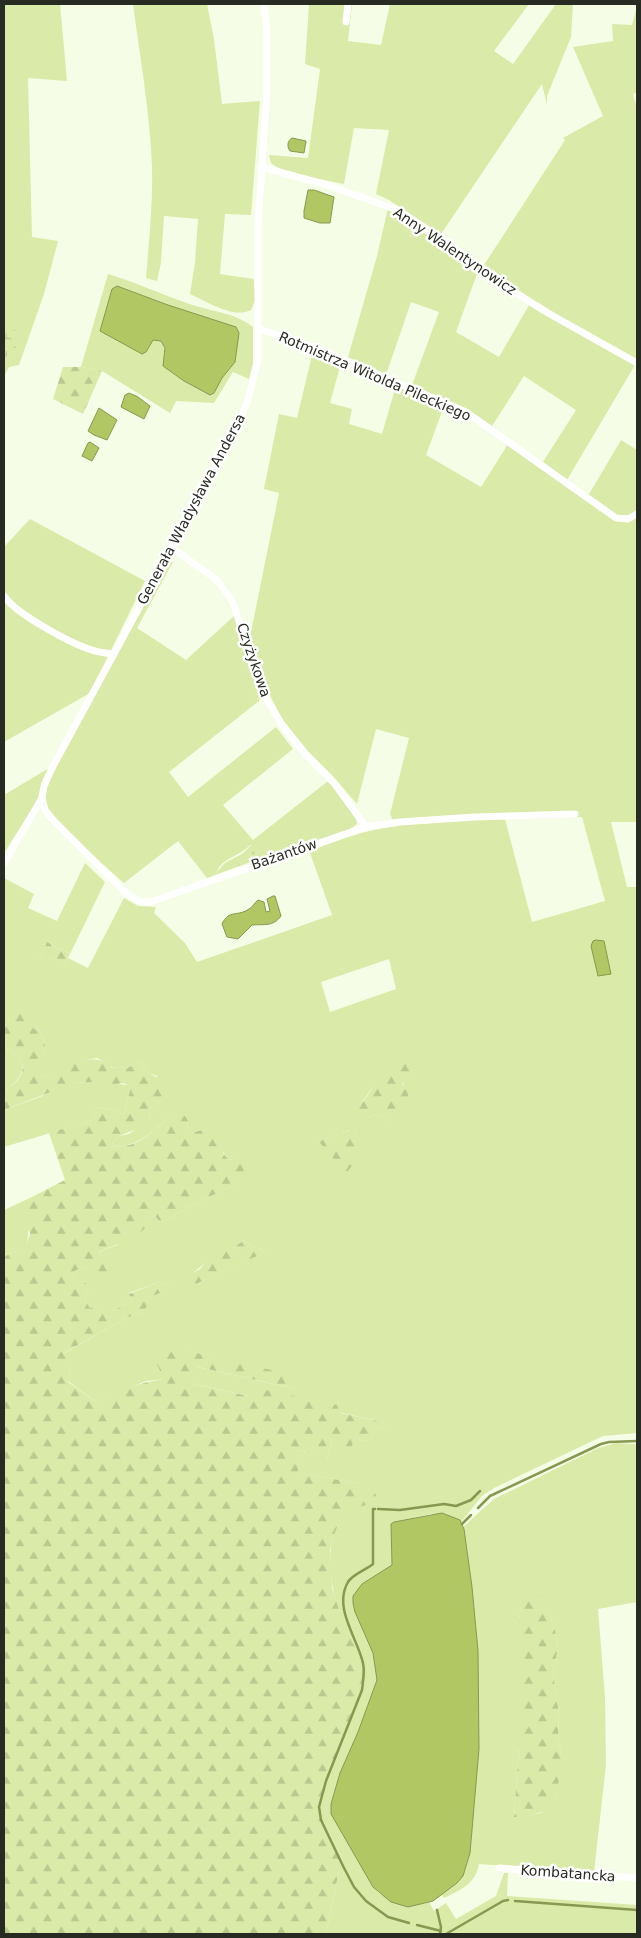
<svg xmlns="http://www.w3.org/2000/svg" width="641" height="1938" font-family="'DejaVu Sans',sans-serif">
<defs>
<pattern id="forest-firs" width="22" height="20" patternUnits="userSpaceOnUse" patternTransform="scale(1.25)"><rect width="22" height="20" fill="#daeaa8"/><path d="M5 1l3.5 6h-7zM16 11l3.5 6h-7z" fill="#bbc990"/></pattern>
<pattern id="wetland-marsh" width="20" height="14" patternUnits="userSpaceOnUse" patternTransform="scale(1.25)"><rect width="20" height="14" fill="#daeaa8"/><path d="M1 5h8M5 5V1M11 12h8M15 12V8" fill="none" stroke="#bbc990"/></pattern>
</defs>
<rect width="100%" height="100%" fill="#f6fde6"/>
<g fill="#daeaa8" fill-rule="evenodd">
<polygon points="4,4 60,4 67,81 28,78 32,237 58,241 44,294 19,365 9,367 4,376 4,358 14,351 4,321"/>
<path d="M 133,4 L 207,4 L 214,39 L 222,104 L 260,101 L 251,215 L 225,214 L 220,274 L 254,279 L 255,301 L 251,310 C 233,319 208,302 190,294 L 195,263 L 198,219 L 164,216 L 161,263 L 157,281 L 146,278 C 149,241 153,204 152,167 C 150,112 140,58 133,4 Z"/>
<path d="M 309,4 L 352,4 L 348,41 L 381,45 L 390,4 L 529,4 L 494,51 L 513,64 L 556,4 L 573,4 L 571,37 L 547,96 L 547,105 L 542,84 L 441,234 L 389,200 L 376,194 L 389,130 L 354,128 L 344,184 C 327,180 283,174 271,163 L 269,155 L 308,158 L 320,69 L 305,64 Z"/>
<polygon points="637,6 637,92 633,94 637,108 637,361 542,307 484,265 565,140 563,138 603,116 573,47 613,41 612,24 632,25"/>
<polygon points="388,208 398,213 478,271 456,332 499,357 529,305 635,365 567,480 543,462 576,410 524,376 492,426 467,409 412,385 439,312 411,302 386,375 348,357 377,256"/>
<path d="M 108,274 C 135,282 158,293 184,302 C 206,311 235,312 253,327 L 253,364 L 249,379 L 233,372 L 214,403 L 176,401 L 170,413 L 102,371 L 81,367 ZM 151,298 L 168,305 L 235,362 L 222,378 L 214,393 L 210,395 L 184,381 L 163,366 L 165,348 L 161,341 L 153,340 L 146,352 Z"/>
<path d="M 313,351 L 341,363 L 330,403 L 352,409 L 349,424 L 382,434 L 396,386 L 444,406 L 426,455 L 481,487 L 508,444 L 614,520 C 623,523 630,522 637,517 L 637,822 L 611,822 L 627,887 L 637,887 L 637,1433 L 603,1436 L 496,1487 L 483,1495 L 461,1522 L 459,1520 L 431,1514 L 394,1522 L 391,1524 L 392,1565 L 362,1584 L 355,1612 L 373,1653 L 377,1680 L 358,1732 L 340,1773 L 331,1804 L 331,1814 L 373,1887 L 380,1894 L 424,1904 L 429,1902 L 434,1911 L 446,1903 L 456,1919 L 496,1896 L 504,1873 L 508,1873 L 507,1896 L 637,1905 L 637,1934 L 326,1934 L 342,1856 L 320,1815 L 320,1800 L 360,1653 C 353,1639 344,1624 338,1608 C 329,1582 322,1525 352,1508 C 355,1506 362,1506 367,1505 L 363,1484 L 297,1473 L 299,1450 L 315,1454 L 327,1460 L 332,1439 L 353,1438 L 365,1441 L 371,1439 L 376,1429 L 385,1426 L 382,1422 L 253,1393 L 249,1396 L 194,1384 L 197,1367 L 296,1389 L 238,1363 L 188,1351 L 158,1367 L 160,1371 L 168,1373 L 164,1379 L 146,1381 L 96,1402 L 68,1381 C 71,1370 72,1363 63,1354 L 124,1319 L 142,1312 L 145,1298 L 166,1291 L 169,1285 L 159,1282 L 129,1293 L 132,1301 L 113,1311 L 101,1305 L 90,1308 L 86,1303 L 85,1292 L 94,1290 L 75,1283 L 71,1277 L 76,1270 L 87,1267 L 102,1256 L 98,1252 L 117,1245 L 146,1220 L 155,1215 L 158,1220 L 164,1221 L 200,1201 L 227,1189 L 237,1183 L 235,1159 L 229,1160 L 206,1129 L 191,1133 L 187,1130 L 188,1121 L 171,1116 C 154,1130 138,1148 114,1146 L 112,1143 L 119,1136 L 129,1134 L 149,1119 L 150,1109 L 160,1101 L 157,1076 L 149,1073 L 139,1063 L 127,1068 L 119,1067 L 106,1068 L 105,1062 L 97,1058 L 85,1060 L 42,1077 L 45,1044 L 40,1031 L 33,1028 L 27,1009 L 21,1004 L 12,1014 L 7,1024 L 4,1020 L 4,878 L 34,894 L 28,908 L 57,921 L 85,863 L 105,882 L 70,954 L 47,942 L 39,960 L 58,959 L 63,967 L 68,958 L 88,968 L 124,898 L 138,906 L 156,907 L 154,913 L 185,943 L 197,962 L 332,915 L 310,853 L 313,850 C 340,839 366,830 396,826 L 390,814 L 409,738 L 376,729 L 357,804 L 331,774 L 309,752 L 284,722 L 264,684 L 249,642 L 279,493 L 264,489 L 279,414 L 297,418 ZM 582,817 L 605,901 L 532,922 L 505,819 ZM 389,959 L 396,989 L 330,1012 L 321,982 ZM 412,1070 L 405,1080 L 390,1121 L 377,1114 L 368,1117 L 355,1109 L 359,1106 L 377,1081 ZM 349,1130 L 347,1173 L 319,1142 C 327,1135 340,1135 349,1130 ZM 244,1240 L 254,1247 L 267,1251 L 196,1284 L 193,1273 L 205,1263 L 232,1249 Z"/>
<path d="M 621,440 L 637,450 L 637,511 C 618,524 604,507 588,496 Z"/>
<polygon points="30,519 145,581 90,693 4,742 4,547"/>
<path d="M 170,562 L 173,562 L 137,628 L 186,660 L 235,615 L 260,698 L 259,701 L 169,772 L 188,797 L 276,727 L 293,749 L 223,805 L 253,840 L 328,781 L 355,814 L 357,824 L 350,829 L 239,866 L 251,855 L 261,850 L 250,845 C 241,855 227,857 219,867 C 218,870 217,872 215,875 L 207,878 L 178,841 L 124,883 C 110,870 51,820 46,805 C 44,798 47,789 48,782 L 130,630 Z"/>
<polygon points="49,768 42,782 37,801 4,853 4,795"/>
<path d="M 4,1047 C 31,1058 26,1077 4,1091 Z"/>
<polygon points="96,1082 128,1085 130,1090 125,1113 122,1114 113,1110 97,1107 93,1120 4,1147 4,1110 40,1097 62,1086 74,1083"/>
<polygon points="32,1197 27,1244 4,1257 4,1210"/>
<path d="M 616,1443 L 637,1444 L 637,1602 L 598,1609 L 605,1697 L 606,1765 L 594,1872 L 479,1864 C 476,1883 461,1890 444,1898 L 441,1894 C 461,1882 465,1875 470,1853 L 479,1749 L 475,1619 L 472,1587 L 463,1527 L 494,1499 L 598,1448 ZM 521,1607 L 549,1613 L 555,1630 L 558,1648 L 553,1672 L 559,1714 L 558,1741 L 562,1756 L 555,1797 L 542,1813 L 514,1817 L 519,1747 L 519,1619 Z"/>
</g>
<g fill="url(#forest-firs)">
<polygon points="63,367 81,367 102,371 83,414 53,399"/>
<path d="M 256,843 L 262,845 L 261,850 L 251,855 L 239,866 L 215,875 C 226,860 225,863 240,855 C 247,851 249,845 256,843 Z"/>
<path d="M 47,942 L 70,954 L 63,967 L 59,965 L 58,959 C 51,959 46,962 39,960 Z"/>
<path d="M 18,1001 L 39,1016 L 33,1028 L 40,1031 L 45,1044 L 43,1077 C 61,1069 86,1053 105,1062 L 107,1068 L 119,1067 L 127,1068 L 139,1063 L 149,1073 L 168,1084 L 170,1097 L 160,1101 L 150,1109 L 149,1119 L 147,1125 L 119,1136 L 112,1143 L 114,1146 C 138,1149 154,1130 171,1116 L 185,1116 L 188,1121 L 187,1130 L 191,1133 L 206,1129 C 215,1134 212,1141 222,1146 L 223,1153 L 229,1160 L 235,1159 L 239,1151 L 246,1155 L 243,1175 L 237,1183 L 227,1189 L 200,1201 L 164,1221 L 158,1220 L 155,1215 L 146,1220 L 148,1225 C 135,1240 116,1244 98,1252 L 102,1256 L 114,1260 L 112,1269 L 106,1274 L 87,1267 L 76,1270 L 71,1277 L 75,1283 L 84,1282 L 95,1290 L 85,1292 L 86,1302 L 90,1308 L 101,1305 L 108,1305 L 113,1311 L 132,1301 L 129,1294 L 159,1282 L 169,1285 L 166,1291 L 146,1298 L 149,1304 L 142,1312 L 124,1319 L 64,1353 C 72,1365 71,1368 68,1382 L 96,1402 C 121,1391 136,1383 164,1379 L 167,1373 L 160,1371 L 156,1362 L 172,1350 L 188,1351 L 302,1377 L 300,1389 L 296,1389 L 198,1367 L 194,1384 L 248,1396 L 257,1388 L 337,1405 L 340,1413 L 382,1422 L 385,1426 L 376,1429 L 371,1439 L 365,1441 L 353,1438 L 351,1458 L 346,1459 L 342,1454 L 342,1439 L 332,1439 L 327,1460 L 317,1461 L 315,1454 L 299,1450 L 298,1473 L 363,1484 L 373,1488 L 377,1498 L 367,1505 L 352,1508 L 340,1520 L 333,1537 L 330,1549 L 332,1588 L 339,1610 L 360,1653 L 364,1685 L 320,1800 L 320,1815 L 342,1856 L 326,1934 L 4,1934 L 4,1257 L 27,1244 L 30,1233 L 24,1221 L 32,1197 L 65,1180 L 49,1133 L 93,1120 L 97,1107 L 113,1110 L 122,1114 L 125,1113 L 130,1090 L 128,1085 C 121,1081 115,1085 109,1089 L 96,1082 L 74,1083 L 4,1110 L 4,1091 C 27,1078 31,1058 4,1047 L 4,1020 L 8,1023 L 15,1003 Z"/>
<path d="M 401,1061 L 412,1062 L 412,1070 L 402,1085 L 409,1093 L 400,1115 L 390,1121 L 377,1114 L 368,1117 L 364,1121 L 359,1119 L 355,1109 C 363,1103 376,1085 378,1075 Z"/>
<path d="M 350,1130 L 359,1131 L 366,1146 L 359,1158 L 346,1173 L 319,1142 C 327,1135 339,1135 350,1130 Z"/>
<polygon points="244,1240 254,1247 268,1251 196,1284 192,1280 193,1273 200,1269 214,1252 221,1248 232,1249"/>
<path d="M 537,1593 L 549,1613 L 555,1630 L 558,1648 L 553,1672 L 559,1714 L 558,1741 L 562,1756 L 561,1772 L 552,1809 C 543,1812 522,1818 514,1817 L 519,1747 L 519,1619 L 521,1607 Z"/>
</g>
<polygon fill="url(#wetland-marsh)" points="4,321 12,324 19,338 14,351 4,358"/>
<g fill="#b1c763" stroke="#889850">
<path d="M 292,138 L 306,141 L 304,153 L 290,151 C 287,147 287,141 292,138 Z"/>
<polygon points="308,190 314,190 334,197 330,223 320,223 304,218 304,211"/>
<polygon points="117,286 168,305 236,327 239,333 235,362 222,378 214,393 210,395 184,381 163,366 165,348 161,341 153,340 146,352 142,354 100,331 112,289"/>
<polygon points="129,393 138,397 150,406 144,419 121,407 125,395"/>
<polygon points="99,408 117,420 107,440 94,435 88,431"/>
<polygon points="90,442 99,448 92,461 82,456 88,443"/>
<path d="M 273,896 L 275,896 L 281,916 C 273,927 264,924 252,925 L 238,939 L 227,937 L 222,924 C 229,909 238,917 249,909 C 253,907 254,903 258,900 L 264,902 L 266,912 L 270,911 L 267,899 Z"/>
<polygon points="596,940 604,941 611,974 598,976 591,946 593,941"/>
<polygon points="442,1513 460,1520 464,1529 472,1587 478,1651 479,1749 470,1853 463,1876 457,1883 433,1901 408,1907 391,1902 373,1887 331,1814 331,1804 340,1773 358,1732 377,1680 373,1653 355,1612 353,1603 353,1596 362,1584 392,1565 391,1524 394,1522"/>
</g>
<g fill="none" stroke-linecap="round" stroke-linejoin="round">
<g stroke="#889850" stroke-width="2.5">
<polyline points="478,1508 490,1496 601,1444 609,1442 637,1441"/>
<path d="M 375,1509 L 373,1509 L 373,1564 C 366,1570 353,1574 348,1582 C 333,1608 357,1637 363,1663 C 365,1672 363,1681 362,1690 L 326,1781 L 319,1807 L 321,1820 L 343,1866 L 354,1887 L 366,1901 L 388,1917 L 409,1923"/>
<polyline points="378,1509 400,1510 444,1504 456,1506 471,1500 480,1491"/>
<polyline points="462,1524 471,1515"/>
<polyline points="515,1901 637,1910"/>
<polyline points="437,1910 441,1927 440,1934"/>
<polyline points="417,1925 441,1931"/>
<polyline points="446,1934 503,1901 508,1900"/>
</g>
<g stroke="#fff" stroke-width="7">
<polyline points="346,22 348,4"/>
<polyline points="261,167 327,185 400,211 508,288 548,313 637,363"/>
<polyline points="259,329 311,346 466,412 616,518 628,519 637,514"/>
<polyline points="172,548 217,580 233,602 252,664 268,702 281,723 304,753 334,783 366,827"/>
<path d="M 4,596 C 16,614 73,645 95,651 C 101,653 108,653 114,654"/>
<polyline points="42,798 45,810 54,821 126,893 141,902 150,902 366,827 400,822 474,817 575,814"/>
<polyline points="4,863 42,798 44,786 51,770 235,431 248,400 258,359 258,223 267,91 267,31 264,4"/>
<polyline points="499,1868 637,1878"/>
</g>
</g>
<g text-anchor="middle" dominant-baseline="central" stroke-width="5" stroke-linejoin="round" paint-order="stroke">
<g font-size="14" fill="#282b22" stroke="#fff">
<text transform="translate(455 251) rotate(34)">Anny Walentynowicz</text>
<text transform="translate(375 376) rotate(23)">Rotmistrza Witolda Pileckiego</text>
<text transform="translate(191 509) rotate(-62)">Generała Władysława Andersa</text>
<text transform="translate(254 660) rotate(71)">Czyżykowa</text>
<text transform="translate(284 854) rotate(-19)">Bażantów</text>
<text transform="translate(568 1873) rotate(4)">Kombatancka</text>
</g>
</g>
<rect width="641" height="1938" fill="none" stroke="#282b22" stroke-width="10"/>
</svg>
